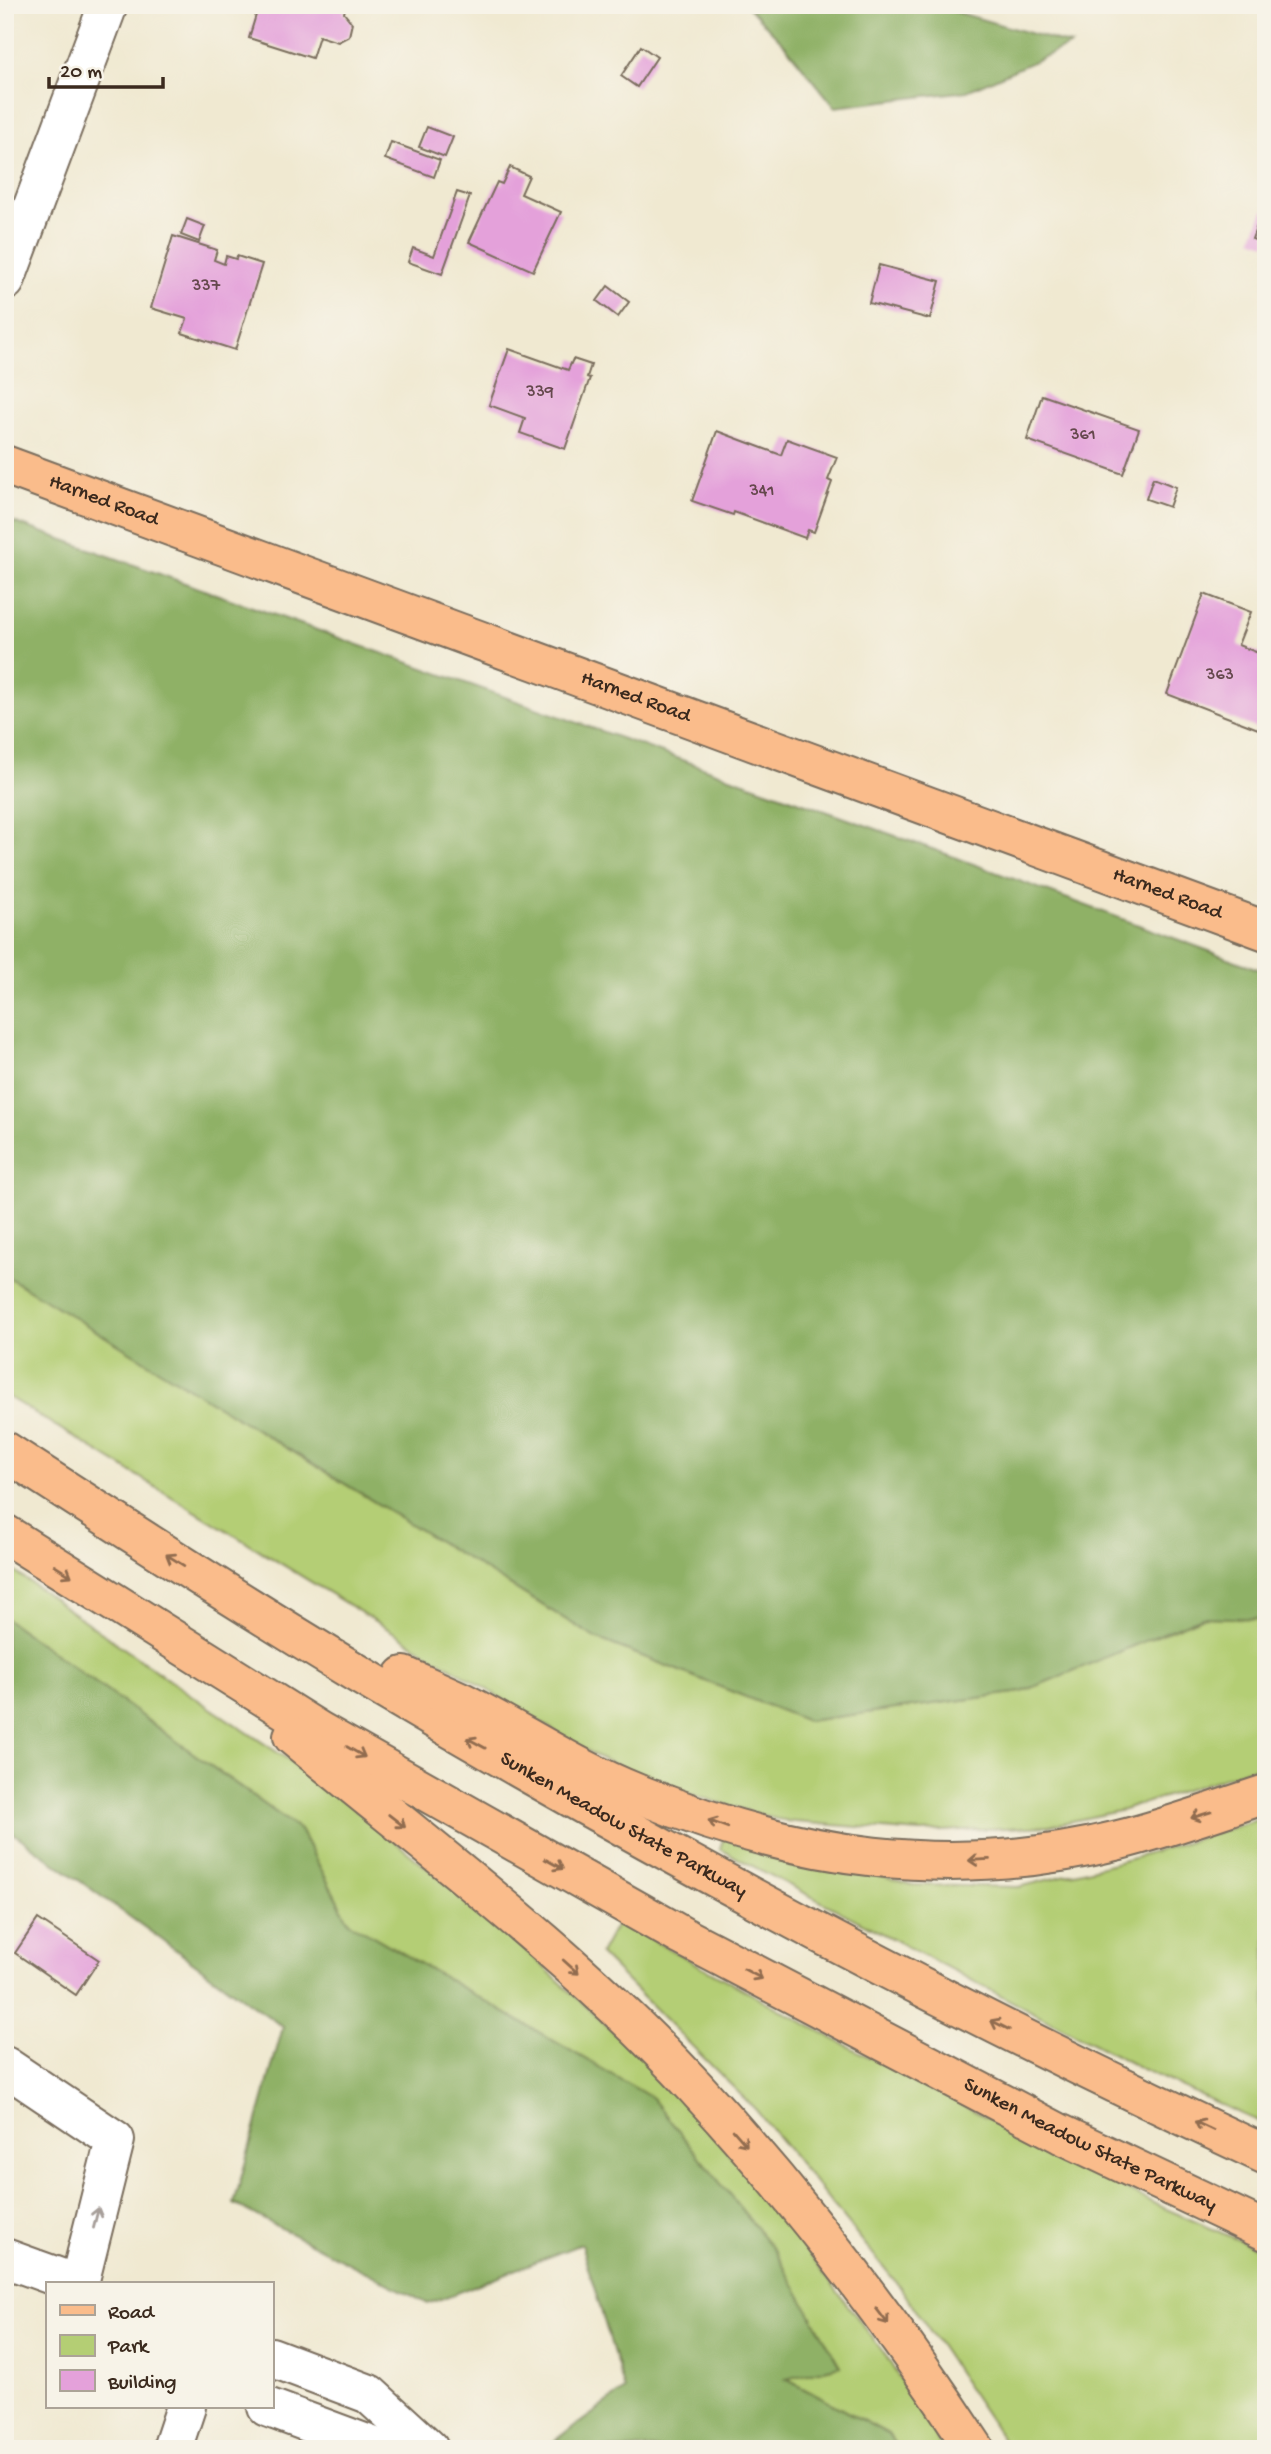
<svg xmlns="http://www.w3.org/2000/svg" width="1271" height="2454" font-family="'Gochi Hand',sans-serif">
<rect width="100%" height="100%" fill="#f7f3e8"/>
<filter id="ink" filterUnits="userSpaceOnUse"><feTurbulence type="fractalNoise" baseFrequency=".0143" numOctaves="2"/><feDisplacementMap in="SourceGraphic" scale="14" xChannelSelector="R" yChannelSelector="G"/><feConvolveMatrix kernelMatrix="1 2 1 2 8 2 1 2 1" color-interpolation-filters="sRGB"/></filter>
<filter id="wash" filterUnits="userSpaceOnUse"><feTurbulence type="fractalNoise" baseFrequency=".00686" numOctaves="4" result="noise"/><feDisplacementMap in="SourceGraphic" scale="28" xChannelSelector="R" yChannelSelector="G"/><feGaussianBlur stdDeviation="1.57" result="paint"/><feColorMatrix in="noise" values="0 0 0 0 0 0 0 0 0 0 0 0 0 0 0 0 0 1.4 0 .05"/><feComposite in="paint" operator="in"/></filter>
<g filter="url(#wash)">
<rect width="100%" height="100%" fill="#f0e9d1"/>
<g fill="#b4ce74" stroke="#787c49" stroke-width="2">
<polygon points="5,1275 596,1638 807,1721 1022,1692 1203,1617 1266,1619 1266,1764 1123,1810 1049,1826 920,1832 783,1821 672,1789 596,1756 5,1395"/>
<polygon points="5,1565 179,1687 325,1784 519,1944 642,2058 749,2175 884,2353 943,2449 898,2449 888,2434 785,2379 840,2366 652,2098 349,1922 300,1830 5,1618"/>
<polygon points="1266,1817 1266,2125 1142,2069 720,1849 724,1836 913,1885 1019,1887 1138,1857"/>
<polygon points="618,1921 834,2039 1157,2205 1266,2252 1266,2449 1009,2449 900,2287 756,2110 600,1954"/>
</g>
<g fill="#8fb166" stroke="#656e42" stroke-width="2">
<polygon points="746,5 932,5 1071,45 967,91 835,107 785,45"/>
<polygon points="5,519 949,855 1266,972 1266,1619 1202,1617 1022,1692 807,1721 596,1638 5,1275"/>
<polygon points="5,1618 300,1830 349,1922 652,2098 775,2251 840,2366 786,2379 888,2434 898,2449 549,2449 548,2446 625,2390 581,2244 428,2304 234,2204 283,2027 5,1827"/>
</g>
<g id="blocks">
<g fill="#e4a1da">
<polygon points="259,5 346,5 344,13 352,23 349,36 338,42 319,36 312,58 249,38"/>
<polygon points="641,46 657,57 637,87 621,76"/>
<polygon points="427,127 453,137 445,157 419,147"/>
<polygon points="391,142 440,160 434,177 385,159"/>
<polygon points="510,167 529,176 521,194 561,212 533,271 469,242 497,182 502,184"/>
<polygon points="457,192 470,196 442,274 408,262 413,248 434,256"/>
<polygon points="1263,210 1266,211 1266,244 1252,239"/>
<polygon points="187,219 205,226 199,242 181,235"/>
<polygon points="173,236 217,250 214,260 224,264 226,256 236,259 237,256 262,264 235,350 182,333 187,319 151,308"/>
<polygon points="879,265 940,281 930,319 869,303"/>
<polygon points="608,286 629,302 618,317 597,301"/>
<polygon points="509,349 568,370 573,359 591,365 587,377 590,378 565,449 520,433 525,418 489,405"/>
<polygon points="1042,395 1139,429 1123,474 1027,440"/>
<polygon points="717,431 781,455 787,439 837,457 828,480 832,482 814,532 808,530 805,538 734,512 733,515 692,501"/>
<polygon points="1153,478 1176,487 1169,507 1146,499"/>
<polygon points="1204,594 1251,612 1238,645 1266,656 1266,732 1167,694"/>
<polygon points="38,1919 99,1960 76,1995 15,1953"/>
</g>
</g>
</g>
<g filter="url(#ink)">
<use href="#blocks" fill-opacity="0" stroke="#7a6d5d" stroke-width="2"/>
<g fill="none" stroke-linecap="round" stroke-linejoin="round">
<defs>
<g id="minor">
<polyline points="5,281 108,5"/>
<polyline points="5,2066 115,2140 79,2284"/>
<polyline points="5,2258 77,2284"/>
<polyline points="271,2357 369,2394 429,2449"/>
<polyline points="267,2407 380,2449"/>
<polyline points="172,2449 186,2407"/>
</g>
<g id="major">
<path id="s1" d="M 5,465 L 1266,931"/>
</g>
<g id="highway">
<path id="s2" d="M 5,1451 C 121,1526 237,1601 355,1672 C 650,1848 954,2010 1266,2155"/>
<path id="s3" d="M 5,1534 L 319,1731 L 682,1936 L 1061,2134 L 1266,2231"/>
<path d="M 404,1676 C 424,1685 443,1693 462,1702 C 521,1732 575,1769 636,1793 C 795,1858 950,1882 1119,1840 C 1168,1828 1217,1810 1266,1794"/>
<path d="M 293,1736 C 431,1850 575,1957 696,2088 C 799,2200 892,2322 975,2449"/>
</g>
</defs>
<use href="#minor" stroke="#7a6d5d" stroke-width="42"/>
<use href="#major" stroke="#7a6d5d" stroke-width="42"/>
<use href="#highway" stroke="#7a6d5d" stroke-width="42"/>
<use href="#minor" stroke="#fff" stroke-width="38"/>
<use href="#major" stroke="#fabc8b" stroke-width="38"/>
<use href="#highway" stroke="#fabc8b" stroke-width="38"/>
</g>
<defs><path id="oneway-shaft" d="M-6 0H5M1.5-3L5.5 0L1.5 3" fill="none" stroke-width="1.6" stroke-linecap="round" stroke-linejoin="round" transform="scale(1.75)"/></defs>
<g stroke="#916c4f">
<use href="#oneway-shaft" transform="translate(175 1560) rotate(-148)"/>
<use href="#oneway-shaft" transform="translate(63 1571) rotate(32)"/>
<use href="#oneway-shaft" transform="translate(476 1743) rotate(-151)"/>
<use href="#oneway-shaft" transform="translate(356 1752) rotate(30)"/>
<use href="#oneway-shaft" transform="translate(1201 1815) rotate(163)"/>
<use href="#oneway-shaft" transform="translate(397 1821) rotate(38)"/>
<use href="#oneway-shaft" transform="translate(718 1824) rotate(-159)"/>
<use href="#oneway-shaft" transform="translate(979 1860) rotate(177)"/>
<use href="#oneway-shaft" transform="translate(554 1864) rotate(29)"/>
<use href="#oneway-shaft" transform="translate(571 1967) rotate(42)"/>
<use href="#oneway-shaft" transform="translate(753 1974) rotate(28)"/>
<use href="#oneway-shaft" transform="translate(1000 2025) rotate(-153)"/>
<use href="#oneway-shaft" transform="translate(1204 2126) rotate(-154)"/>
<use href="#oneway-shaft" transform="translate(740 2138) rotate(49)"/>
<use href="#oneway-shaft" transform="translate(882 2316) rotate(53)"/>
</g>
<use stroke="#a79f9a" href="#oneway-shaft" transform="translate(96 2218) rotate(-76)"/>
</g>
<g text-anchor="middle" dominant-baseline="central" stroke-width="5" stroke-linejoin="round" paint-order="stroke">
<g font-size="18" fill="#65484d">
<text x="206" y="286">337</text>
<text x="540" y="392">339</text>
<text x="1083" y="435">361</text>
<text x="762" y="491">341</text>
<text x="1220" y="675">363</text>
</g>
<g font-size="21" fill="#3b2a1e" stroke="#f7f3e8">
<text stroke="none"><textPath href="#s1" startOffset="105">Harned Road</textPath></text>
<text stroke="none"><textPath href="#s1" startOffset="672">Harned Road</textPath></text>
<text stroke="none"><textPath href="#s1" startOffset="1239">Harned Road</textPath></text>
<text stroke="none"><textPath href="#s2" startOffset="723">Sunken Meadow State Parkway</textPath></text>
<text stroke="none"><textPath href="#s3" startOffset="1246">Sunken Meadow State Parkway</textPath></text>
</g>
</g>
<rect width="1271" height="2454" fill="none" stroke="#f7f3e8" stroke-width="28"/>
<rect x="46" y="2282" width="228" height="126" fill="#f7f3e8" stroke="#aca397" stroke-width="2"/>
<rect x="60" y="2305" width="35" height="10" fill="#fabc8b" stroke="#aca397" stroke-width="2"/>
<text x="108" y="2318" font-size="21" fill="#3b2a1e">Road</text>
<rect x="60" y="2335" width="35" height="21" fill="#b4ce74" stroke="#aca397" stroke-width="2"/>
<text x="108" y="2352" font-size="21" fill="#3b2a1e">Park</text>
<rect x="60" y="2370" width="35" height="21" fill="#e4a1da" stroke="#aca397" stroke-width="2"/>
<text x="108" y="2388" font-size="21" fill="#3b2a1e">Building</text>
<path d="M49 77v10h114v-10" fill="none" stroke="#3b2a1e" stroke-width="3.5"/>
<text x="60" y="77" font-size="21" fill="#3b2a1e" stroke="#f7f3e8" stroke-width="5" paint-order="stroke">20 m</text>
</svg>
